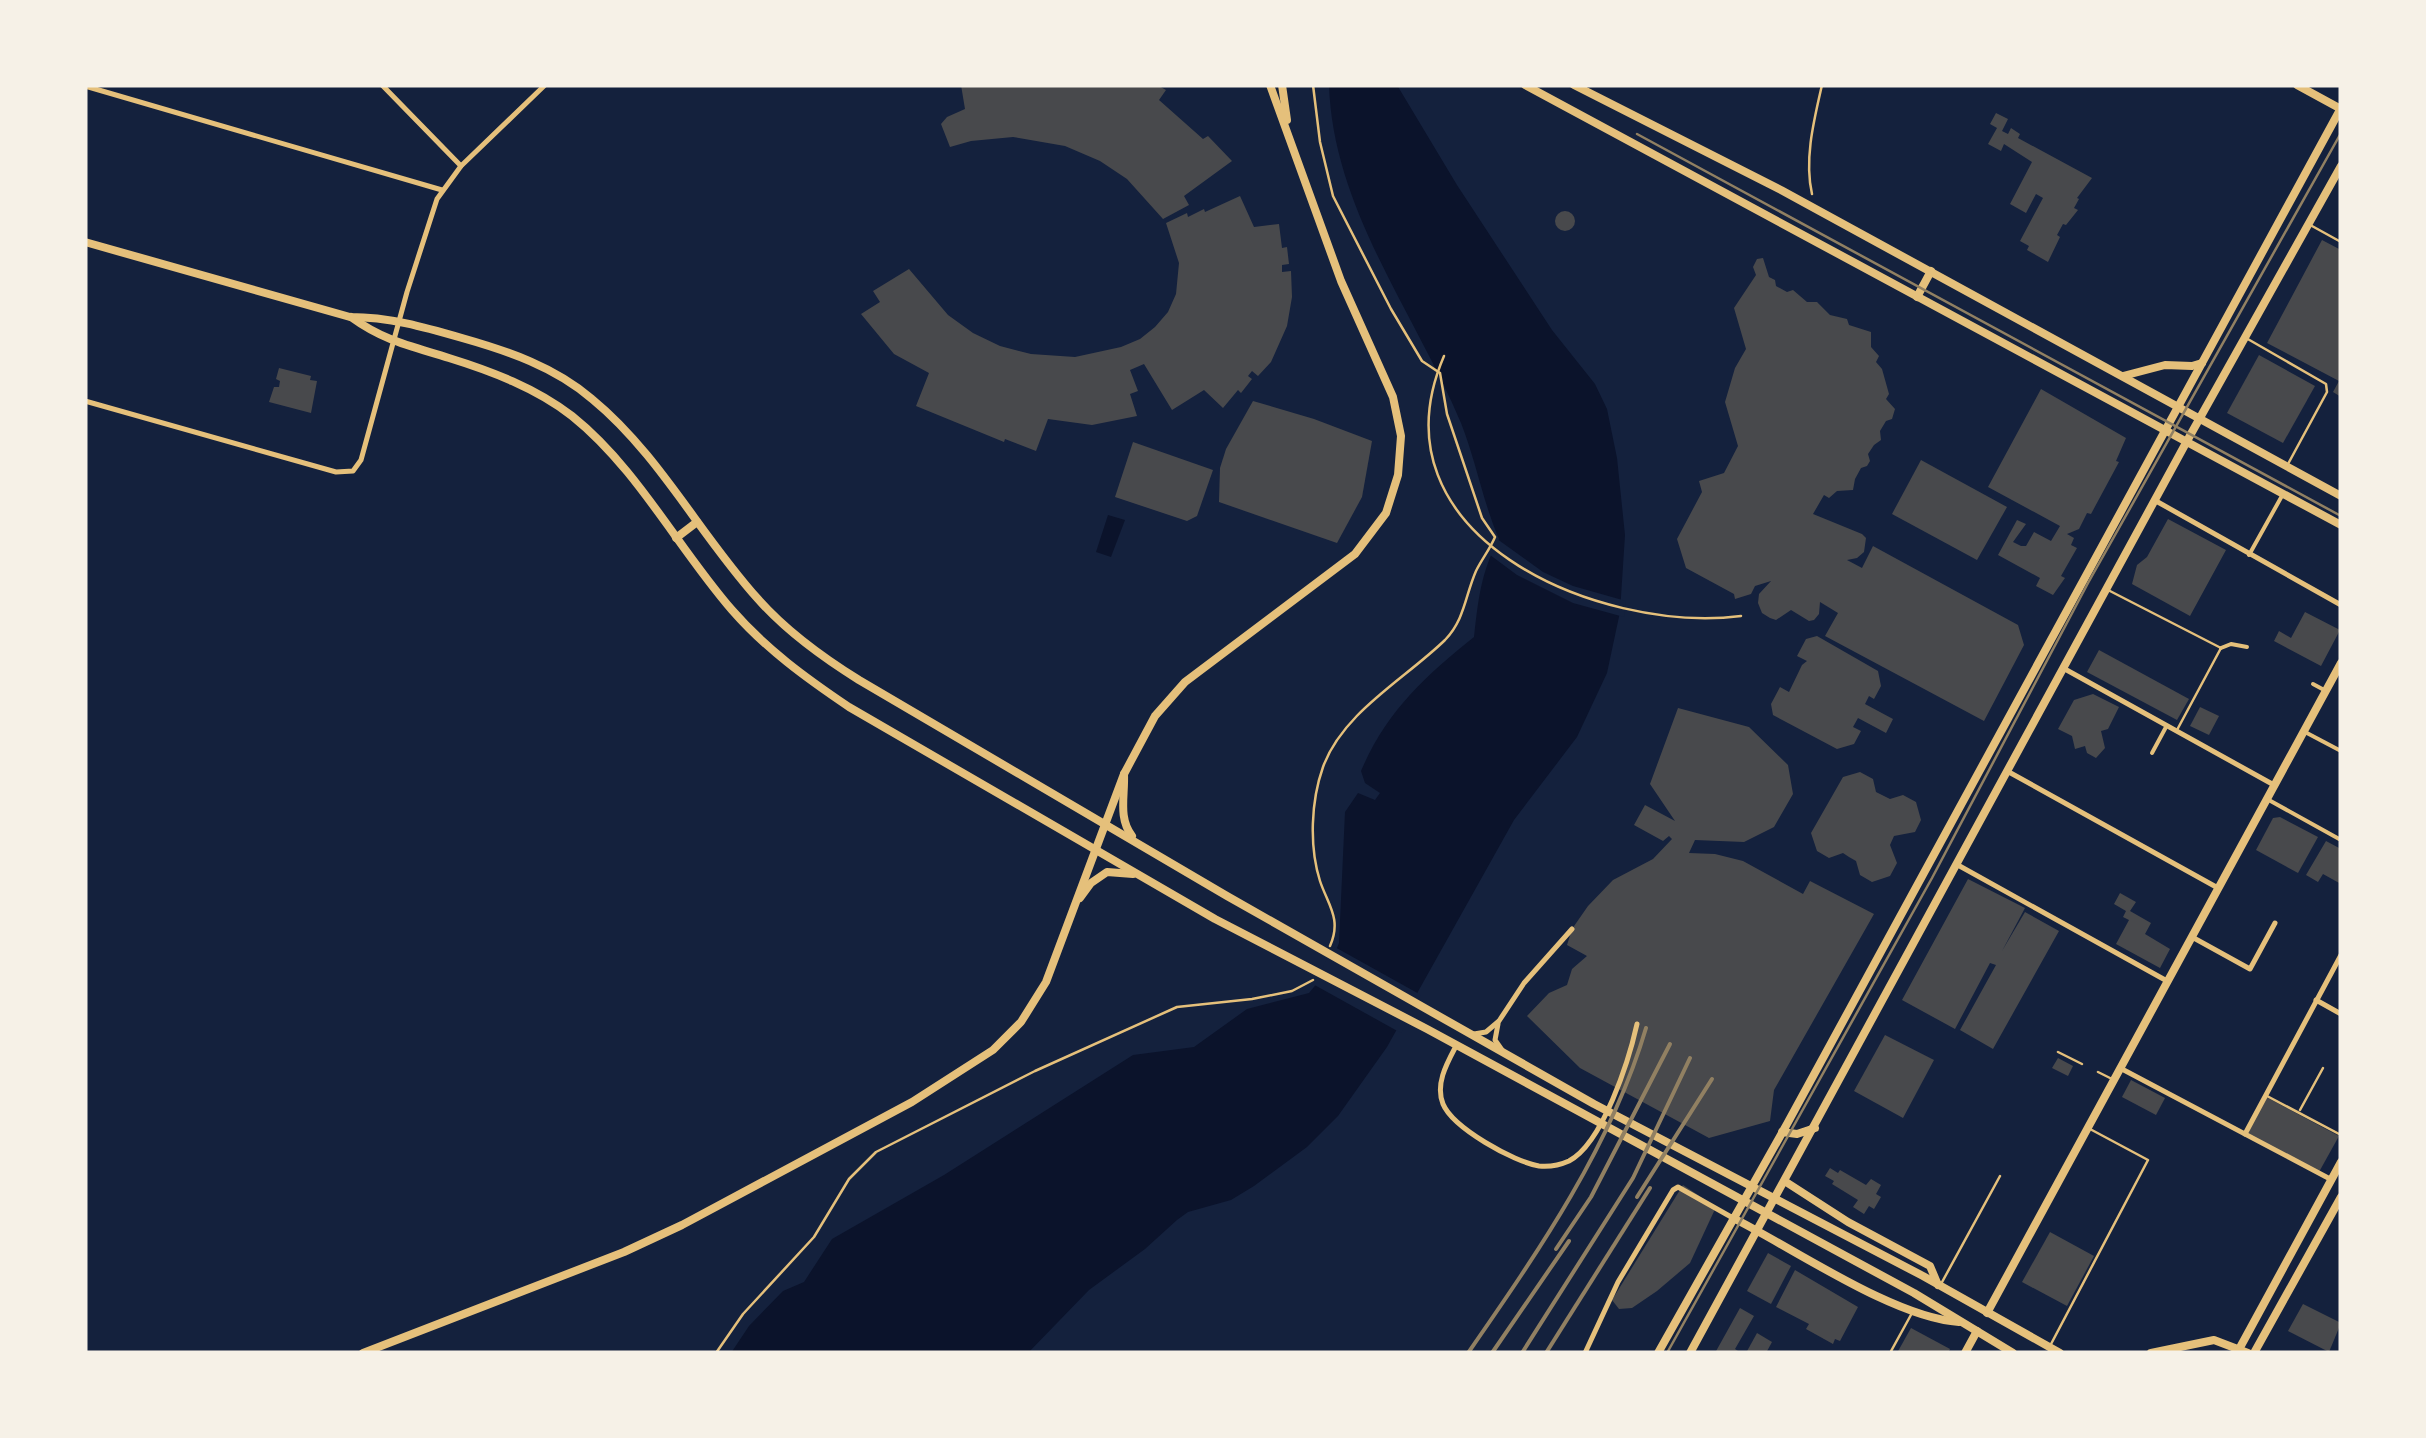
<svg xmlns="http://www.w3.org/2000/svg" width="2426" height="1438" font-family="Barlow,sans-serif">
<rect width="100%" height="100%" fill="#14213d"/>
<g fill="#0b132b">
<path d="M 1329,85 L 1397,85 L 1457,185 L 1552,330 L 1595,384 L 1607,409 L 1617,458 L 1625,535 L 1620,612 L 1607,673 L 1577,737 L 1514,820 L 1387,1047 L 1338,1116 L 1307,1147 L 1254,1186 L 1231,1200 L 1188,1212 L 1177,1220 L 1145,1249 L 1089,1290 L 1028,1353 L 731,1353 L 749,1326 L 783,1291 L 804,1282 L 832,1239 L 944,1175 L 1133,1055 L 1194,1047 L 1247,1009 L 1309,993 L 1328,970 L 1339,943 L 1345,812 L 1358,793 L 1375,800 L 1380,793 L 1365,783 L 1361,771 C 1386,712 1425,676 1474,637 C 1478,601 1481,571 1499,539 C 1483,502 1476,461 1461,423 C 1415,313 1333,209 1329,85 Z"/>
<polygon points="1108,515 1125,520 1111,557 1096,552"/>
</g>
<g fill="#14213d">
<polygon points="1493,536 1543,572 1573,586 1626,601 1624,617 1573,603 1517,575 1486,552"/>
<polygon points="1333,946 1421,995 1401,1033 1311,983 1323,967"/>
</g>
<g fill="#48494c">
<polygon points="961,85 1157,85 1166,90 1159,100 1203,139 1208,136 1232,161 1184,196 1189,205 1163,219 1127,179 1100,161 1065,146 1013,137 971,141 950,147 941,124 947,117 965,109"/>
<polygon points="1996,113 2008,119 2002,131 2008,134 2011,128 2020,134 2018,138 2092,178 2077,198 2079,199 2074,208 2078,210 2066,225 2063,224 2057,235 2060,237 2048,262 2027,250 2029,246 2020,241 2043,198 2036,194 2026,213 2010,204 2032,162 2004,144 2001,151 1988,144 1997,128 1990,124"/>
<polygon points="1240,196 1254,227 1279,224 1282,248 1287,247 1289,264 1282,265 1282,272 1291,271 1292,297 1287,326 1271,362 1258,376 1252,371 1248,376 1252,379 1241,393 1238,390 1223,408 1204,390 1172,410 1144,364 1130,370 1138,391 1130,394 1137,416 1092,425 1048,419 1036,451 1005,439 1004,442 916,406 929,373 894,354 861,314 880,302 873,291 909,269 948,315 973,333 1000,346 1031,354 1075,357 1121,347 1140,339 1155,327 1168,312 1176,294 1179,263 1166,223 1187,213 1188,217 1204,209 1205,212"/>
<circle cx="1565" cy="221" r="10"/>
<polygon points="2322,240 2341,250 2341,397 2333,392 2339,381 2267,343"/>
<polygon points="1763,258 1769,277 1775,280 1776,286 1787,292 1793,290 1807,302 1817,302 1830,315 1847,319 1849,325 1871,332 1871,347 1879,356 1876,362 1882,369 1889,394 1886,399 1895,409 1892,419 1886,421 1880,431 1881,440 1874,445 1868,454 1870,461 1867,466 1861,468 1855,479 1853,490 1837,491 1829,498 1824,495 1813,514 1862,534 1866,538 1864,552 1857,558 1847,560 1862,568 1873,546 2018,625 2024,645 1984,721 1825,636 1838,613 1820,602 1819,614 1814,620 1809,621 1791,610 1776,620 1770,618 1762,613 1758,603 1759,594 1771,581 1755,586 1751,594 1735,599 1734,594 1686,568 1677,539 1702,492 1699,481 1724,473 1738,446 1725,402 1735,368 1746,349 1734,308 1756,275 1753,267 1757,259"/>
<polygon points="2259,355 2315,386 2283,443 2227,413"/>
<polygon points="279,368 311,376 310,380 317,381 311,413 269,402 274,387 279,387 280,381 276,379"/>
<polygon points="2041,389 2126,438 2116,461 2119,462 2091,514 2087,513 2079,529 2067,534 2074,538 2071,545 2077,548 2061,576 2065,578 2053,595 2036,586 2040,578 1998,555 2017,520 2026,524 2013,542 2021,546 2026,546 2034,532 2051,541 2060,526 1988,487"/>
<polygon points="1253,401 1314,419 1372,441 1362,497 1337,543 1219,502 1220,468 1226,449"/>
<polygon points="1133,442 1213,470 1197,516 1187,521 1115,497"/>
<polygon points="1921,460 2007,507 1977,560 1892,514"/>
<polygon points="2168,519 2226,550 2190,616 2132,584 2137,565 2147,557"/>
<polygon points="2305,612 2340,630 2321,666 2274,641 2279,631 2291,638"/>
<polygon points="1817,636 1878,671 1881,686 1874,699 1869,696 1865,704 1893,719 1886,733 1858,718 1853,727 1861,731 1854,744 1837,749 1773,715 1771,704 1780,687 1789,692 1802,665 1807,661 1797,656 1806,639"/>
<polygon points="2099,650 2189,699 2177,720 2087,672"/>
<polygon points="2093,694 2119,707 2108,729 2101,731 2105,748 2096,758 2087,753 2085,746 2075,749 2072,736 2058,729 2074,700"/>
<polygon points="2200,707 2219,716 2209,735 2190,726"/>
<polygon points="1678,708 1749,727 1788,765 1793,794 1774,827 1744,842 1695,840 1689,853 1715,854 1743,861 1803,894 1810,881 1874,914 1774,1090 1770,1121 1709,1138 1580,1068 1527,1016 1549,993 1567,985 1572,969 1587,956 1567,945 1572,929 1588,906 1613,880 1653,859 1672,839 1669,836 1663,841 1634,825 1645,805 1675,821 1650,784"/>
<polygon points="1860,772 1873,779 1876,792 1890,799 1903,795 1916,802 1921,820 1915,832 1894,836 1890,845 1897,863 1890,876 1872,882 1860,875 1856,861 1849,857 1843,853 1829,858 1817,851 1811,833 1843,777"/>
<polygon points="2280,817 2318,837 2298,873 2256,850 2273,818"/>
<polygon points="2326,841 2341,849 2341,884 2323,874 2318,882 2306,875"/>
<polygon points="1968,879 2025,908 2002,951 2025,912 2059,931 1993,1049 1960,1030 1996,965 1990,963 1955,1029 1902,1000"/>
<polygon points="2120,893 2136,902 2130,911 2151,923 2145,934 2170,949 2160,968 2116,944 2129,920 2123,917 2126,911 2114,904"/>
<polygon points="1885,1035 1934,1060 1903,1118 1854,1091"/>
<polygon points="2058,1058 2073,1066 2068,1076 2052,1068"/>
<polygon points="2131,1080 2165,1098 2156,1115 2122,1097"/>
<polygon points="2266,1097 2339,1136 2319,1172 2246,1133"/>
<polygon points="1830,1168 1838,1173 1840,1170 1866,1185 1871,1179 1881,1185 1876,1194 1881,1197 1874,1209 1869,1206 1864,1214 1853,1207 1858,1200 1832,1184 1834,1181 1825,1176"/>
<polygon points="1683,1185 1716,1207 1690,1263 1657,1291 1632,1308 1619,1309 1612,1300"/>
<polygon points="2050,1232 2094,1256 2067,1306 2022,1282"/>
<polygon points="1768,1253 1791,1266 1771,1304 1747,1291"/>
<polygon points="1795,1270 1858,1307 1840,1341 1835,1339 1833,1344 1806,1329 1809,1324 1776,1307"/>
<polygon points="2303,1304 2341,1323 2329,1352 2288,1331"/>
<polygon points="1740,1308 1754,1316 1735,1349 1741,1353 1715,1353"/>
<polygon points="1911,1328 1950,1349 1948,1353 1897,1353"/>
<polygon points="1757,1333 1772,1342 1766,1353 1746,1353"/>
</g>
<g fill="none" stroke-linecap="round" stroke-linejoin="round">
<g stroke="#e5c07b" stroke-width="2.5">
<path d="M 1313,85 L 1320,142 L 1333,196 L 1391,309 L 1422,361 L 1440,373 L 1447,414 L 1482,518 L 1495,537 C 1490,549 1482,559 1476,571 C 1465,596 1465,619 1445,640 C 1405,679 1343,712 1323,767 C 1311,801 1309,846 1320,881 C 1328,905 1342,919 1330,946"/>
<path d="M 1812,194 C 1804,159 1814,120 1822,85"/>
<path d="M 1444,356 C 1367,535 1597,634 1741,616"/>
<polyline points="716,1353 743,1314 814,1237 849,1179 876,1152 1035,1071 1177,1007 1252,999 1292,991 1313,980"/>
</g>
<g stroke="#e5c07b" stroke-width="2.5">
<polyline points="2312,226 2341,242"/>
<polyline points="2246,338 2326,384 2327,392 2288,464"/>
<polyline points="2108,590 2221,648 2177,730"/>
<polyline points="2058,1052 2082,1064"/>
<polyline points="2098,1072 2112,1079"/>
<polyline points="2267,1096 2341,1135"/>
<polyline points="2300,1110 2323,1068"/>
<polyline points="1941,1284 2000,1176"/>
<polyline points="2050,1346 2148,1160 2090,1129"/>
<polyline points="1890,1353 1912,1313"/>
</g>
<g stroke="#e5c07b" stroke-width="4">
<polyline points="2249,555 2283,494"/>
<polyline points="2221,648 2231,644 2247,647"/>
<polyline points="2313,684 2326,691"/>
<polyline points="2305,732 2341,751"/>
<polyline points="2152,753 2166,727"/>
<polyline points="2267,799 2341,840"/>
</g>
<g stroke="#e5c07b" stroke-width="5">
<polyline points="382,85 461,166"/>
<polyline points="85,86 442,190"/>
<polyline points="85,401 336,472 353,471 361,460 407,292 437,199 461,166 545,85"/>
<polyline points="2156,501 2341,605"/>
<polyline points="2063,668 2274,785"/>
<polyline points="2007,771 2218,888"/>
<polyline points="1956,864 2167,981"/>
<polyline points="2192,937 2250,969 2275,923"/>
<polyline points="2316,1000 2341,1014"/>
<polyline points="1498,1024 1495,1040 1502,1050"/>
<polyline points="1474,1034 1486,1032 1499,1021 1524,983 1572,929"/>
<path d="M 1456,1046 C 1447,1063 1435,1084 1443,1104 C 1453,1128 1514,1162 1539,1166 C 1549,1167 1560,1165 1569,1161 C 1603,1143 1629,1060 1637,1024"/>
<polyline points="2120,1068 2332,1180"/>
<polyline points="2245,1134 2341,955"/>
<polyline points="1585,1353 1618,1282 1673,1190 1678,1187 1733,1218"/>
</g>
<g stroke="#e5c07b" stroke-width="8">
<polyline points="1282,85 1287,120"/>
<polyline points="2297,85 2341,109"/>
<polyline points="1080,898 1091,883 1107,872 1133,874"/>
<polyline points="1987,1313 2341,663"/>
<polyline points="363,1353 624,1252 682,1225 912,1102 993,1050 1021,1022 1046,982 1124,774 1155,716 1185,682 1355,554 1386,513 1398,475 1401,436 1393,397 1341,281 1270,85"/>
<polyline points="1965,1353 1977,1331"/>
</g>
<g stroke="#e5c07b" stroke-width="8">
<polyline points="1525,85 2341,525"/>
<polyline points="1574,85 1781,190 2341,496"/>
<path d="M 85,242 L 350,317 C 389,317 424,327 462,338 C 508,351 555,367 592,399 C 659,454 700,535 758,599 C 787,632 822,657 859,680 L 1227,896 L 1594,1104 L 1923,1276 L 2060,1353"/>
<polyline points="1917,297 1931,271"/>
<path d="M 351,317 C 384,341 411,346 449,358 C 491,371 536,388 572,416 C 637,468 678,548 732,610 C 766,649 806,678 849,707 L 1215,919 L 1427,1029 L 1914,1293 L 2013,1353"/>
<polyline points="2123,376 2165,365 2192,366 2202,363"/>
<polyline points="676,538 697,522"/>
<path d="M 1124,774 C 1125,796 1118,818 1132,836"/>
<polyline points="1782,1132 1797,1134 1815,1128"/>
<polyline points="1786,1182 1848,1222 1930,1266 1938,1285"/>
<path d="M 1733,1218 C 1793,1248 1894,1318 1959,1322"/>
<polyline points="1658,1353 1787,1124 2341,108"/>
<polyline points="1690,1353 2187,441 2341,166"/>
<polyline points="2151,1353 2214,1340 2248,1353"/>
<polyline points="2237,1353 2341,1162"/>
<polyline points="2254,1353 2341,1197"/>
</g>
<g stroke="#918062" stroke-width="2.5">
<polyline points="1637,134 2341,516"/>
<polyline points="1667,1353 1932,878 2088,583 2341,133"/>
</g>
<g stroke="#918062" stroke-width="4">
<polyline points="1637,1197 1712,1079"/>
<polyline points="1556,1249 1591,1197 1670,1044"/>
<path d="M 1468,1353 C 1538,1252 1611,1147 1646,1028"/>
<polyline points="1492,1353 1569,1241"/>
<polyline points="1522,1353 1633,1178 1690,1058"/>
<polyline points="1546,1353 1650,1188"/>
</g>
</g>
<rect width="2426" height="1438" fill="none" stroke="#f6f1e7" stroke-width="175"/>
</svg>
